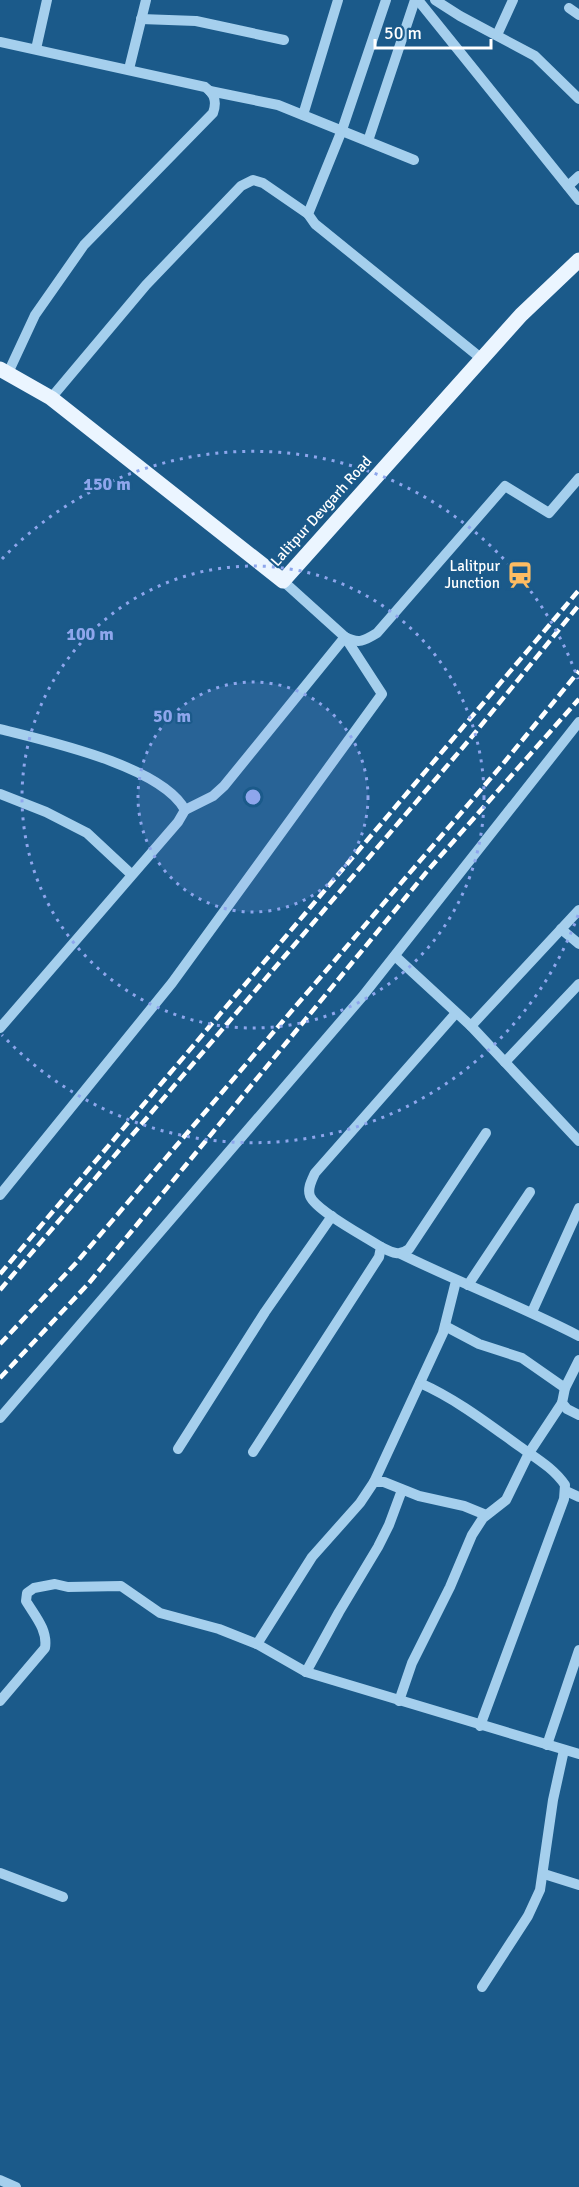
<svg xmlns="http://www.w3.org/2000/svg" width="579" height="2187" font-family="Signika,sans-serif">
<rect width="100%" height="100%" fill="#1b5a8a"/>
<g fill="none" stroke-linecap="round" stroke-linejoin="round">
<g stroke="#a5cfed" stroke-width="10">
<polyline points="386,0 342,130 308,214 315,224 482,359"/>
<polyline points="418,0 579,200"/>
<polyline points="435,0 460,16 535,56 579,99"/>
<polyline points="569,8 579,15"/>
<polyline points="141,19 196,21 284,40"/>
<polyline points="497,35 513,0"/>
<path d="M 0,42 L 205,87 C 215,94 217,102 213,113 L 84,245 L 35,315 L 8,373"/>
<polyline points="36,49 47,0"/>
<polyline points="129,69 146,0"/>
<polyline points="210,91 278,105 414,160"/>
<polyline points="303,115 338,0"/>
<polyline points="368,141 415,0"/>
<polyline points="568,186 579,176"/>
<polyline points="51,398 146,285 241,186 253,180 263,183 308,214"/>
<path d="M 283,581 L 345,637 C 359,644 364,641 377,633 L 505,486 L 549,513 L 579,478"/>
<path d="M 0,729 C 47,741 162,766 185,810 L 178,822 L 0,1028"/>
<polyline points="0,794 46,812 87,833 131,874"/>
<polyline points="561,929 579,944"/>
<polyline points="395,956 471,1026 579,1141"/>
<polyline points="471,1026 579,910"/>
<polyline points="505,1062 579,984"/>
<polyline points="0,1195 172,983 382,694 345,637 224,786 213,796 185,810"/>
<path d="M 381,1247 C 391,1252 399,1257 409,1249 L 486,1133"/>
<path d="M 401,1254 C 460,1283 521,1306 579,1336"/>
<polyline points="468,1285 530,1192"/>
<polyline points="532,1312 579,1208"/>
<polyline points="445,1326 479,1344 522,1358 565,1388"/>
<polyline points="579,1360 565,1388 562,1403 567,1409 579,1415"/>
<path d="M 420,1383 C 456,1399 487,1423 519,1446 C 534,1457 554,1468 565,1485 L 564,1499 L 480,1726"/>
<polyline points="0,1418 362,997 579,722"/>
<polyline points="178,1449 265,1312 332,1216"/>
<path d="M 253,1452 L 379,1257 L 381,1247 C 366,1237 316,1211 310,1196 C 307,1188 312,1180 315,1173 L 456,1013"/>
<polyline points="374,1482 443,1333 456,1281"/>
<polyline points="566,1491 579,1497"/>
<polyline points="257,1644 312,1557 360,1503 374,1482 384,1482 419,1496 464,1506 486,1515"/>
<polyline points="306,1672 339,1612 378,1547 389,1525 402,1490"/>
<path d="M 0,1701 L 45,1648 C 48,1630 35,1616 26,1601 L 27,1593 L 34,1588 L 55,1584 L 68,1587 L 121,1586 L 160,1613 L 219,1629 L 257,1644 L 306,1672 L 579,1754"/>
<polyline points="399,1701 412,1663 450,1587 472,1535 483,1518 506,1500 529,1453 562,1403"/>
<polyline points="547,1745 579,1650"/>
<polyline points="0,1873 63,1897"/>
<polyline points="544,1874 579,1885"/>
<polyline points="482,1987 528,1916 540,1890 553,1800 564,1750"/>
<polyline points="0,2180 16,2187"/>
</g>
<polyline stroke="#ebf5ff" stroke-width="15" points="0,369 51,398 283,581 521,315 579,260"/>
<g stroke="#fff" stroke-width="4.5" stroke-dasharray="10 4.5" stroke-linecap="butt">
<polyline points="0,1274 579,590"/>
<polyline points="0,1290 470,739 579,605"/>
<polyline points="0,1344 76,1263 502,765 579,671"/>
<polyline points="0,1378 89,1283 429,869 579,699"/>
</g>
</g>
<circle cx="253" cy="797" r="115" fill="#8ea6ec" fill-opacity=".12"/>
<g fill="none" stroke="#8ea6ec" stroke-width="3" stroke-dasharray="3 6">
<circle cx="253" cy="797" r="115"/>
<circle cx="253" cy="797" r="231"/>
<path d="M578 915A346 346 0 0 1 2 1035M2 559A346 346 0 0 1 578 679"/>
</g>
<defs>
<symbol id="station-bare" viewBox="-9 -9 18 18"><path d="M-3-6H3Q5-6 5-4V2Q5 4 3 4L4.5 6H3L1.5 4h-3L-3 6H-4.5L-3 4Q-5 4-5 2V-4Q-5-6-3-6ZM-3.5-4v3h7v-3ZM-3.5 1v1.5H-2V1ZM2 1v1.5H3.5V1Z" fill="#febc62" stroke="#1b5a8a" stroke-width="2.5" paint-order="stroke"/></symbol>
</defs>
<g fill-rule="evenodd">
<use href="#station-bare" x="501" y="556" width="38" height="38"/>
</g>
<g text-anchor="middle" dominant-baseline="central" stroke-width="4.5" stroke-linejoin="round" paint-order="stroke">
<g font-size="15" fill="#fff" stroke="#1b5a8a">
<text transform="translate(321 511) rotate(-48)">Lalitpur Devgarh Road</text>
</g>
<g font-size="15" fill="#fff" stroke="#1b5a8a" text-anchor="end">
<text x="500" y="566">Lalitpur<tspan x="500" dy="17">Junction</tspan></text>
</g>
</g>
<circle cx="253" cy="797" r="9" fill="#8ea6ec" stroke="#1b5a8a" stroke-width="3"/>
<g font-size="18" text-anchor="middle" font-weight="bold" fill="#8ea6ec" stroke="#1b5a8a" stroke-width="4.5" stroke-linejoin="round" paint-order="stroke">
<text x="107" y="490">150 m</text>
<text x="90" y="640">100 m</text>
<text x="172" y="722">50 m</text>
</g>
<path d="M375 39v9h116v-9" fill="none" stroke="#ffffff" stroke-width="3"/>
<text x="384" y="39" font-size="18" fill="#ffffff" stroke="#1b5a8a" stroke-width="4.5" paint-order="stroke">50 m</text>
</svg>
